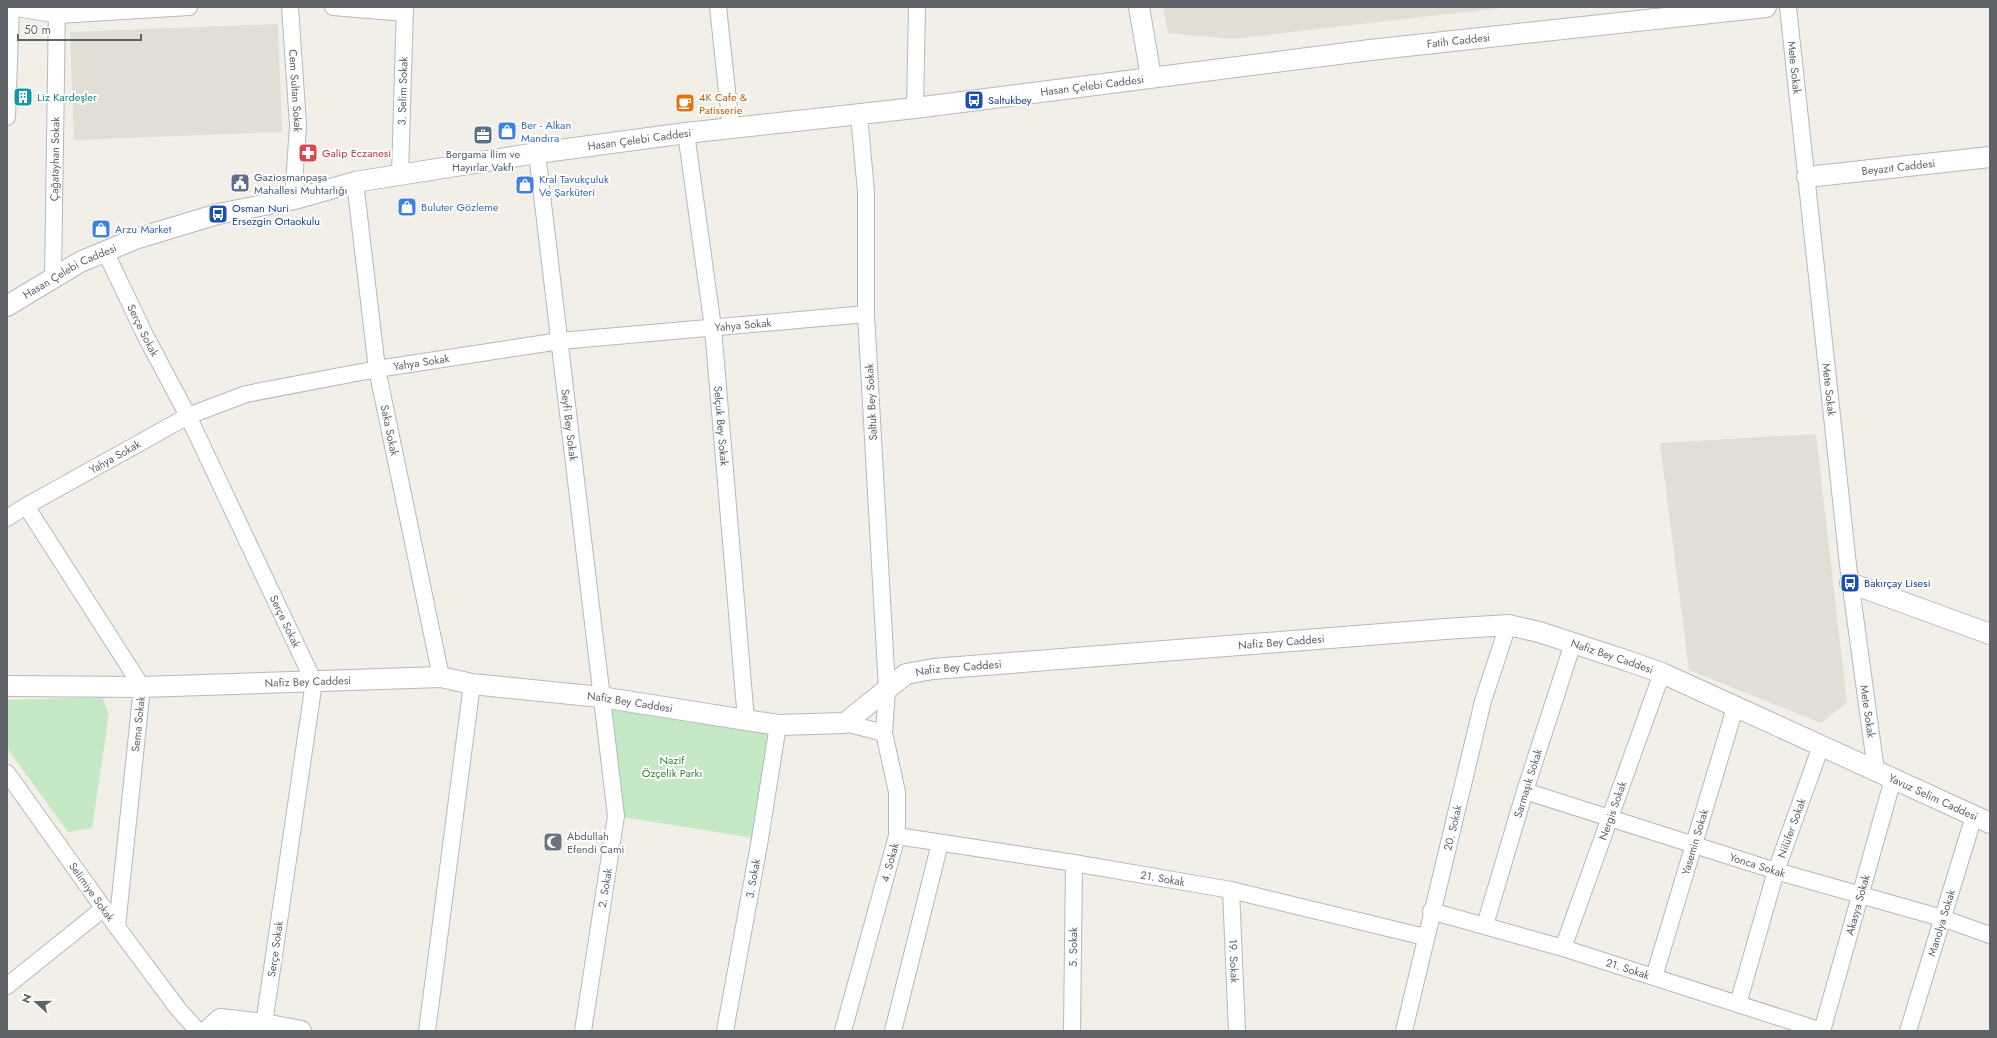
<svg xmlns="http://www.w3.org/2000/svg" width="1997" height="1038" font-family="Jost,sans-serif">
<rect width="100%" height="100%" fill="#f1efe8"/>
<g fill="#e1ded6">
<polygon points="1163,7 1509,7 1232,39 1168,33"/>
<polygon points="278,24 282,132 74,140 70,32"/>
<polygon points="1816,434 1847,703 1821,723 1689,670 1660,443"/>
</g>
<g fill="#c5e8c5">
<polygon points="102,697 109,714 92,828 68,832 7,748 7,700"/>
<polygon points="601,697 778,725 760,839 616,816"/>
</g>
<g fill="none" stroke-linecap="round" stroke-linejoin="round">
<defs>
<g id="minor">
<polyline points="11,7 58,15 189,7"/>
<path id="s1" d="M 290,7 L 298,125 L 294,184 L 295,199"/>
<polyline points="333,7 405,13"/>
<polyline points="718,7 731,128"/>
<path id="s2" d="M 1788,7 L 1848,565 L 1876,771"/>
<polyline points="915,108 917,7"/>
<polyline points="7,117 11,7"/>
<path id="s3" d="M 686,133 L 713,328 L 746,720"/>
<path id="s4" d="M 537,153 L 616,816 L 583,1031"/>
<path id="s5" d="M 400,174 L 405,7"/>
<path id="s6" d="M 355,182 L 377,369 L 441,677"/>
<path id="s7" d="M 105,251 L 145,335 L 188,416 L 314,682 L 264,1024"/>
<path id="s8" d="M 53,278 L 57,7"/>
<polyline points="26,506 142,687 117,927"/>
<path id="s9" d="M 7,518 L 26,506 L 188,416 L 246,394 L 377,369 L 560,341 L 866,314"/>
<polyline points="845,723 884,733"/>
<path id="s10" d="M 7,773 L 117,927 L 179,1010 L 198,1031"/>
<path id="s11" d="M 1525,791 L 1776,871 L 1942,918 L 1990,935"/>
<path id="s12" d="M 897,836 L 1074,863 L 1231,890 L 1425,937"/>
<path id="s13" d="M 1231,890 L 1237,1031"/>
<path id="s14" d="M 1431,911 L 1563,948 L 1822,1031"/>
<path id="s15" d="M 1485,925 L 1525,791 L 1573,643"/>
<path id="s16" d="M 1563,948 L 1662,673"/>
<path id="s17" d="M 1654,977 L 1735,708"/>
<polyline points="7,986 104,908"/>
<path id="s18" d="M 1738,1004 L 1776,871 L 1821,746"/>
<polyline points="427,1031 472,684"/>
<path id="s19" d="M 725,1031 L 760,839 L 778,725"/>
<path id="s20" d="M 843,1031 L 897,836 L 897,792 L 884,733 L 887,689 L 866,314 L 866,192 L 859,115"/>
<polyline points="893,1031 940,843"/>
<path id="s21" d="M 1072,1031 L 1074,863"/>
<path id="s22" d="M 1404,1031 L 1483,701 L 1508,625"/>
<path id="s23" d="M 1822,1031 L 1893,779"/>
<path id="s24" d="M 1908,1031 L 1974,816"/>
</g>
<g id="tertiary">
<polyline points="1139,7 1151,77"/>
<path id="s25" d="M 1807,177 L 1990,157"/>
<path id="s26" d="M 7,306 L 80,262 L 135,239 L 218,214 L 295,199 L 355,182 L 537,153 L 686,133 L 915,108 L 1370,50 L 1766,7"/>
<polyline points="1850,583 1990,634"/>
<path id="s27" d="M 7,686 L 142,687 L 441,677 L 472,684 L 601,697 L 778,725 L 845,723 L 906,674 L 933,669 L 1445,629 L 1508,625 L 1539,632 L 1628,661 L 1662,673 L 1990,823"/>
<polyline points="207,1031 220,1019 264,1024 301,1031"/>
</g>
</defs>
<use href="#minor" stroke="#b5b8bc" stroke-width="18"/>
<use href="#tertiary" stroke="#b5b8bc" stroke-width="22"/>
<use href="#minor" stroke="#fff" stroke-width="16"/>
<use href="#tertiary" stroke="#fff" stroke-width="20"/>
</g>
<defs>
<symbol id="building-square" viewBox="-11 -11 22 22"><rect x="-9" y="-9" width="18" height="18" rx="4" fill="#0f9aa8" stroke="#fff"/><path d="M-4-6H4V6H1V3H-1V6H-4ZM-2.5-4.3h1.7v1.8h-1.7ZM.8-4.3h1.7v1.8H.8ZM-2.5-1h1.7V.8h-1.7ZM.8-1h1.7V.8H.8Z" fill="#fff"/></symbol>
<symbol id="bus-square" viewBox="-11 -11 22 22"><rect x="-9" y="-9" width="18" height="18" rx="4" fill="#1a4fb4" stroke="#fff"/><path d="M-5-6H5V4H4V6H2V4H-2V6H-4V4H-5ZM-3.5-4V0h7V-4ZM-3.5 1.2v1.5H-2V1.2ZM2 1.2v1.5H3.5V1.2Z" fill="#fff"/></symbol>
<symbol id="cafe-square" viewBox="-11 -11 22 22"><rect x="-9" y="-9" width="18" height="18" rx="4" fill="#e8710a" stroke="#fff"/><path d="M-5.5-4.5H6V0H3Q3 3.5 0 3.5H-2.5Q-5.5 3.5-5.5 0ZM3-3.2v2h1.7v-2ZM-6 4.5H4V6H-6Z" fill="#fff"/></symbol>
<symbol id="shop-square" viewBox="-11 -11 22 22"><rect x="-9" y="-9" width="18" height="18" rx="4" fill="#3f7fe0" stroke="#fff"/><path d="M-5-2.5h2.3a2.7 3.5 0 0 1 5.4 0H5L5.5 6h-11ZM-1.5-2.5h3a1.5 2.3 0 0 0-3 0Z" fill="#fff"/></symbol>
<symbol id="office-square" viewBox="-11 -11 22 22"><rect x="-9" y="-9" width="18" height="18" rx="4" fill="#5c6f8a" stroke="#fff"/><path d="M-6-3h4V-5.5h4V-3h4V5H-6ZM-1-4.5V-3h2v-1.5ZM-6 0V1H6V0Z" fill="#fff"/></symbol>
<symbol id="pharmacy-square" viewBox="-11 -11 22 22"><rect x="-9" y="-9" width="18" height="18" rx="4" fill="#e0444e" stroke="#fff"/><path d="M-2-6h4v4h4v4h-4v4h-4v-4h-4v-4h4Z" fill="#fff"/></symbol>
<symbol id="civic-square" viewBox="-11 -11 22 22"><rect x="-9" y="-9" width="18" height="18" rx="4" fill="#5c6f8a" stroke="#fff"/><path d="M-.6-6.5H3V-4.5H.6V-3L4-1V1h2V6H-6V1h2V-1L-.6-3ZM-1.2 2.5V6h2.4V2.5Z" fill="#fff"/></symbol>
<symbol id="mosque-square" viewBox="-11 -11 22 22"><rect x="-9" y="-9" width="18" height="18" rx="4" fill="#6b7280" stroke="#fff"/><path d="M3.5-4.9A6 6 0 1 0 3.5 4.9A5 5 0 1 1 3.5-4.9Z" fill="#fff"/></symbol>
</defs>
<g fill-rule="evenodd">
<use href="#building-square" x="12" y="86" width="22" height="22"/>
<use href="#bus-square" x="963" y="89" width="22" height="22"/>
<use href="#cafe-square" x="674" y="92" width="22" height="22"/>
<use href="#shop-square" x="496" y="120" width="22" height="22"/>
<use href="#office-square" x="472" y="124" width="22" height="22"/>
<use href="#pharmacy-square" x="297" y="142" width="22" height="22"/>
<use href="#civic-square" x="229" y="172" width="22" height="22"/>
<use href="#shop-square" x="514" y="174" width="22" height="22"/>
<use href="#shop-square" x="396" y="196" width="22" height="22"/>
<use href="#bus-square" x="207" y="203" width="22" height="22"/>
<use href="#shop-square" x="90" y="218" width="22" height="22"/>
<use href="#bus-square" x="1839" y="572" width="22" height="22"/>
<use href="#mosque-square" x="542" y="831" width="22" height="22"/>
</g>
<g text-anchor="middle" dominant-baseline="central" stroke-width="4" stroke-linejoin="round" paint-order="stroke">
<g font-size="11" fill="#5f6368" stroke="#fff">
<text stroke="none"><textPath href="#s26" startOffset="1485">Fatih Caddesi</textPath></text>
<text stroke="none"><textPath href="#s2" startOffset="61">Mete Sokak</textPath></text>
<text stroke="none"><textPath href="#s26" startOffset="1116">Hasan Çelebi Caddesi</textPath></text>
<text stroke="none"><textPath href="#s1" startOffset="84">Cem Sultan Sokak</textPath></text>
<text stroke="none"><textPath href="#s5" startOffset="83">3. Selim Sokak</textPath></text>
<text stroke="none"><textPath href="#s26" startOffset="660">Hasan Çelebi Caddesi</textPath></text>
<text stroke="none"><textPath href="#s8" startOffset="119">Çağatayhan Sokak</textPath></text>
<text stroke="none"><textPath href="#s25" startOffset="92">Beyazıt Caddesi</textPath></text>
<text stroke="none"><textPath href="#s26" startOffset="72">Hasan Çelebi Caddesi</textPath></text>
<text stroke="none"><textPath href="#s9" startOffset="772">Yahya Sokak</textPath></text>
<text stroke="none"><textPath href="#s7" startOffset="88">Serçe Sokak</textPath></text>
<text stroke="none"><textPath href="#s9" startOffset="448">Yahya Sokak</textPath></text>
<text stroke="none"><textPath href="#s2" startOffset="385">Mete Sokak</textPath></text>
<text transform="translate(871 402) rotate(-93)">Saltuk Bey Sokak</text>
<text stroke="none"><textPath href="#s4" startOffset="274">Seyfi Bey Sokak</textPath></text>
<text stroke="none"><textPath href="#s3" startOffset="295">Selçuk Bey Sokak</textPath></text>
<text stroke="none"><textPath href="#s6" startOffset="251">Saka Sokak</textPath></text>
<text stroke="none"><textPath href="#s9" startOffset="124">Yahya Sokak</textPath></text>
<text stroke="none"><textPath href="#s7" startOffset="412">Serçe Sokak</textPath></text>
<text stroke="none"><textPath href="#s27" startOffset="1297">Nafiz Bey Caddesi</textPath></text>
<text stroke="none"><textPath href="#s27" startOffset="1633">Nafiz Bey Caddesi</textPath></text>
<text stroke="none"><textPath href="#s27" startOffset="973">Nafiz Bey Caddesi</textPath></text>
<text stroke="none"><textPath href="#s27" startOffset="301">Nafiz Bey Caddesi</textPath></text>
<text stroke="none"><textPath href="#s27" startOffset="625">Nafiz Bey Caddesi</textPath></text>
<text stroke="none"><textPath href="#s2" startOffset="709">Mete Sokak</textPath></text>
<text transform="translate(138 724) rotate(-84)">Sema Sokak</text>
<text stroke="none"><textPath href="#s15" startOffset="148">Sarmaşık Sokak</textPath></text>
<text stroke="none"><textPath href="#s27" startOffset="1984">Yavuz Selim Caddesi</textPath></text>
<text stroke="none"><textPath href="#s16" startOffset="146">Nergis Sokak</textPath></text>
<text stroke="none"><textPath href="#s22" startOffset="209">20. Sokak</textPath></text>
<text stroke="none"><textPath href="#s18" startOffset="184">Nilüfer Sokak</textPath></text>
<text stroke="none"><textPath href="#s17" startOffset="141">Yasemin Sokak</textPath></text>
<text stroke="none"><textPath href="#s20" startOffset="175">4. Sokak</textPath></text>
<text stroke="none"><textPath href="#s11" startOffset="244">Yonca Sokak</textPath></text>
<text stroke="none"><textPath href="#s19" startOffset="155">3. Sokak</textPath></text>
<text stroke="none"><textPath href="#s12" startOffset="269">21. Sokak</textPath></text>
<text transform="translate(605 888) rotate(-81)">2. Sokak</text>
<text stroke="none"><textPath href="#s10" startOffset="146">Selimiye Sokak</textPath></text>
<text stroke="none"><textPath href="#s23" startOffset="131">Akasya Sokak</textPath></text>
<text stroke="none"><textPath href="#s24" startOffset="113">Manolya Sokak</textPath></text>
<text stroke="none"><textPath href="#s21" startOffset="84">5. Sokak</textPath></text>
<text transform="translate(275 949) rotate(-82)">Serçe Sokak</text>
<text stroke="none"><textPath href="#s13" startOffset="71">19. Sokak</textPath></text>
<text stroke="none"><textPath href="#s14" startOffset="205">21. Sokak</textPath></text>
</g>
<g font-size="11" fill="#0d838f" stroke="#fff" text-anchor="start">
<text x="37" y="97">Liz Kardeşler</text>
</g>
<g font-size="11" fill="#c56008" stroke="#fff" text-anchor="start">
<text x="699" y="97">4K Cafe &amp;<tspan x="699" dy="13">Patisserie</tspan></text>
</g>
<g font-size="11" fill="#164399" stroke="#fff" text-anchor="start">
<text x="988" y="100">Saltukbey</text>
<text x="232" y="208">Osman Nuri<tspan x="232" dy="13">Ersezgin Ortaokulu</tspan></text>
<text x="1864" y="583">Bakırçay Lisesi</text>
</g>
<g font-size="11" fill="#366cbe" stroke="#fff" text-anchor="start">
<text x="521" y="125">Ber - Alkan<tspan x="521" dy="13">Mandıra</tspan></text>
<text x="539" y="179">Kral Tavukçuluk<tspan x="539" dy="13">Ve Şarküteri</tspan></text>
<text x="421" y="207">Buluter Gözleme</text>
<text x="115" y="229">Arzu Market</text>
</g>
<g font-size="11" fill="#be3a42" stroke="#fff" text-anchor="start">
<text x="322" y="153">Galip Eczanesi</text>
</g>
<g font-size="11" fill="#4e5e75" stroke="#fff">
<text x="483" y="154">Bergama İlim ve<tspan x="483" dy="13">Hayırlar Vakfı</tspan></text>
<text x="254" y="177" text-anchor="start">Gaziosmanpaşa<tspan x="254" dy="13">Mahallesi Muhtarlığı</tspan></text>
</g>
<g font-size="11" fill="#348238" stroke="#fff">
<text x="672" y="760">Nazif<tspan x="672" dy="13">Özçelik Parkı</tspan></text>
</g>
<g font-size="11" fill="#5b616d" stroke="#fff" text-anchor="start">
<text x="567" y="836">Abdullah<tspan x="567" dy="13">Efendi Cami</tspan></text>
</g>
</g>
<rect width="1997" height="1038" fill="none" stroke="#5f6368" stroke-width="16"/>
<g transform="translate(36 1002) rotate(291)" stroke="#ffffff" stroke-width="3" paint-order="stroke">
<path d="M0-3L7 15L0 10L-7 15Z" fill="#5f6368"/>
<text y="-6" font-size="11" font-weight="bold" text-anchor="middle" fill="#5f6368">N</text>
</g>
<path d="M18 34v6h123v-6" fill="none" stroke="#5f6368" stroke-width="2"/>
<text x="24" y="34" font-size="12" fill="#5f6368" stroke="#ffffff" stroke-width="3" paint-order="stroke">50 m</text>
</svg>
